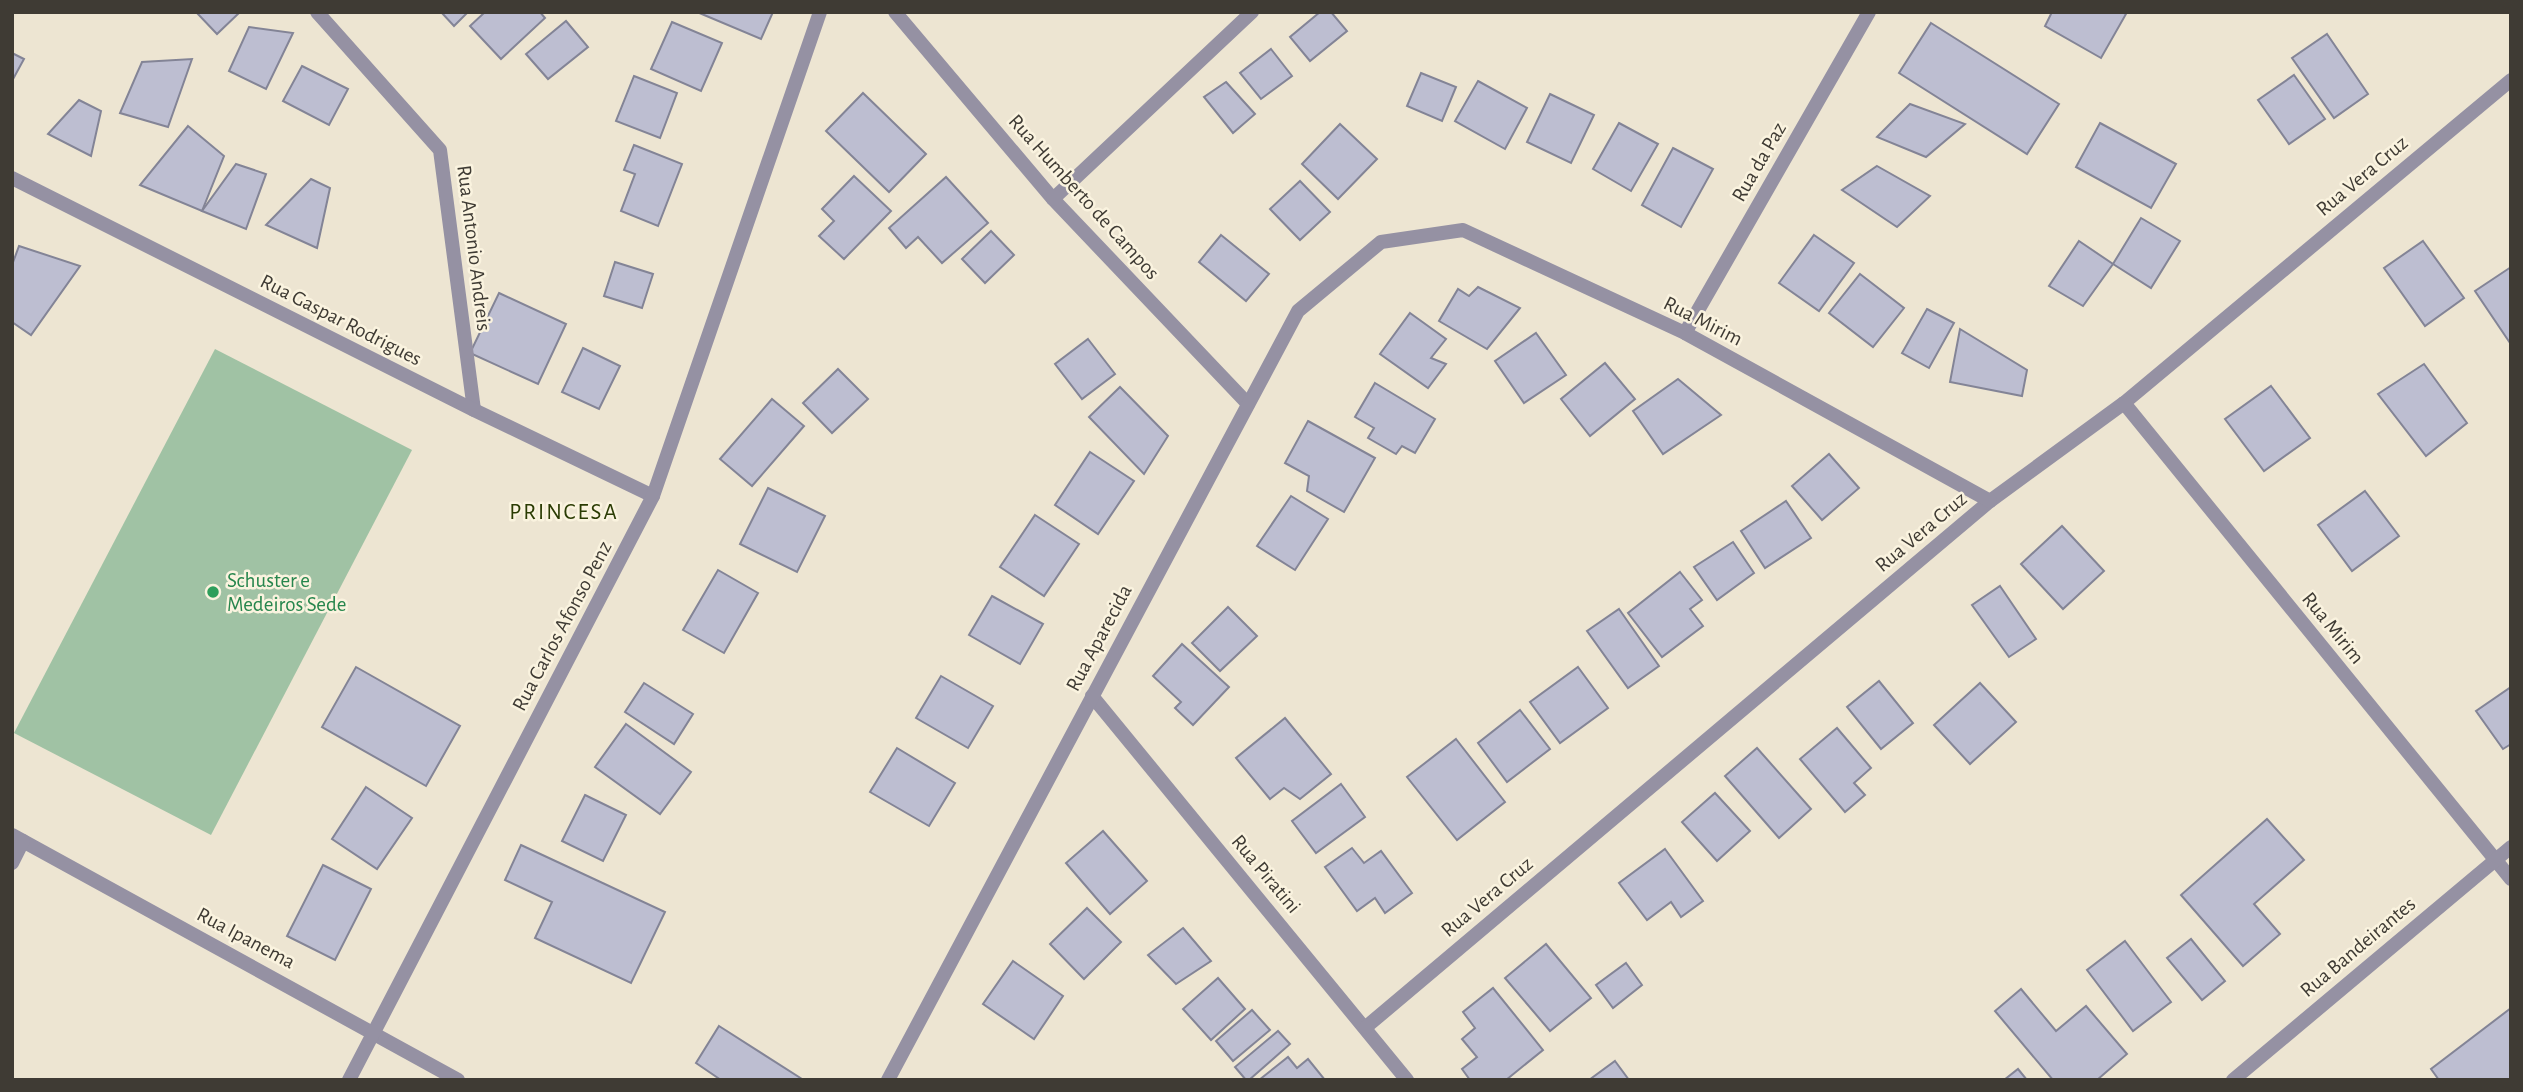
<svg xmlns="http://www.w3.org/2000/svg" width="2523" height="1092" font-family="'Alegreya Sans',sans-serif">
<rect width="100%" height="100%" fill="#ede5d2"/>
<polygon fill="#a0c2a4" points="215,349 412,450 211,835 14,733"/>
<g fill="#bdbed1" stroke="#838496" stroke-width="2">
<polygon points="196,12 240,12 217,34"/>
<polygon points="441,12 468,12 454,26"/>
<polygon points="485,12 540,12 545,18 501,59 470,26"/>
<polygon points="697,12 773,12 761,39"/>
<polygon points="1320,12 1331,12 1347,31 1310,61 1290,37"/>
<polygon points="2052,12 2122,12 2126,14 2101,58 2045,26"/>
<polygon points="566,21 588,47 548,79 526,54"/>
<polygon points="672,22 722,43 701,91 651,69"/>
<polygon points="1931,23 2059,104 2027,154 1899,73"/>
<polygon points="249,27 293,33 266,89 229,71"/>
<polygon points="2327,34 2368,94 2334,118 2292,58"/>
<polygon points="1271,49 1292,76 1261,99 1240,73"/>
<polygon points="12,53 24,59 12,81"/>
<polygon points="192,59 168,127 120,113 142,62"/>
<polygon points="302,66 348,89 329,125 283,101"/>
<polygon points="1421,73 1456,87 1442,121 1407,106"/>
<polygon points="2294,75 2325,119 2289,144 2258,100"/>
<polygon points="634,76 677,93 660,138 616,121"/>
<polygon points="1478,81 1527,108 1505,149 1455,121"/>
<polygon points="1226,82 1255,114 1233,133 1204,97"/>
<polygon points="863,93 926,154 889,192 826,131"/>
<polygon points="1550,94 1594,115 1571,163 1527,142"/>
<polygon points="79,100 101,111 91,156 48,134"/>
<polygon points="1910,104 1965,124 1926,157 1877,137"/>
<polygon points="1619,123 1658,144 1631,191 1593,169"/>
<polygon points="2100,123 2176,164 2151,208 2076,167"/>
<polygon points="1340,124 1377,159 1338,199 1302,164"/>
<polygon points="188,126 224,156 202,211 140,185"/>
<polygon points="634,145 682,164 658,226 621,211 635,174 624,170"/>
<polygon points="1673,148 1713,169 1681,227 1642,205"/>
<polygon points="236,164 266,174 246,229 202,211"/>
<polygon points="1877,166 1930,196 1897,227 1842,190"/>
<polygon points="854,176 891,211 844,259 819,236 834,221 822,209"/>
<polygon points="946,177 988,223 942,263 918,237 906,248 889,228"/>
<polygon points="311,179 330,188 317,248 266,225"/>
<polygon points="1300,181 1330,212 1300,240 1270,209"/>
<polygon points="2141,218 2180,241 2151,288 2113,264"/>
<polygon points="991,231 1014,255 985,283 962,259"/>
<polygon points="1221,235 1269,274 1246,301 1199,262"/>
<polygon points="1814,235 1854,263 1819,311 1779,283"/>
<polygon points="2079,241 2113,264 2083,306 2049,286"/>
<polygon points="2423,241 2464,298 2425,326 2384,268"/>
<polygon points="19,246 80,266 31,335 12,322 12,265"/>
<polygon points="615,262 653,274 642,308 604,296"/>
<polygon points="2511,267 2511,342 2510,343 2475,291"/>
<polygon points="1860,274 1904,308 1873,347 1829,313"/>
<polygon points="1478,287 1520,308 1487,349 1439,321 1458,289 1469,296"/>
<polygon points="499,293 566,324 538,384 470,353"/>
<polygon points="1927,309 1954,323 1929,368 1902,353"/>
<polygon points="1410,313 1446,339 1431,358 1446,364 1428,388 1380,354"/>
<polygon points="1960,329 2027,370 2022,396 1950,382"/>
<polygon points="1536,333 1566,375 1524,403 1495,361"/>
<polygon points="1088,339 1115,374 1082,399 1055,364"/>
<polygon points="583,348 620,366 599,409 562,392"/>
<polygon points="1605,363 1635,399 1590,436 1561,399"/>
<polygon points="2424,364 2467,423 2426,456 2378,394"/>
<polygon points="838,369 868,399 832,433 803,403"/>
<polygon points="1678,379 1721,415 1663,454 1633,411"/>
<polygon points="1375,383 1435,419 1415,453 1402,446 1396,454 1368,438 1374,428 1355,417"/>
<polygon points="2271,386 2310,438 2264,471 2225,419"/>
<polygon points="1120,387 1168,436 1144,474 1089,417"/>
<polygon points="772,399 804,426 752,486 720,459"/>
<polygon points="1308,421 1375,458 1344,512 1307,491 1309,476 1285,463"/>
<polygon points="1090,452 1134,481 1098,534 1055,505"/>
<polygon points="1829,454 1859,488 1822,520 1792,486"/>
<polygon points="768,488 825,516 797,572 740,544"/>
<polygon points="2365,491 2399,536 2352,571 2318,525"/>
<polygon points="1291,496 1328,519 1295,570 1257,546"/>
<polygon points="1786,501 1811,538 1765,568 1741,531"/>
<polygon points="1035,515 1079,544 1044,596 1000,567"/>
<polygon points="2062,526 2104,571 2063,609 2021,564"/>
<polygon points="1733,542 1754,573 1717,600 1694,567"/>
<polygon points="718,570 758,593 724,653 683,630"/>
<polygon points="1680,572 1702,600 1690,609 1703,626 1662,657 1628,613"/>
<polygon points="2000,586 2036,639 2009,657 1972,605"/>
<polygon points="992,596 1043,624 1020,664 969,635"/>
<polygon points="1228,607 1257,636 1220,671 1192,643"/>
<polygon points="1619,609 1659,666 1628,688 1587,631"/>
<polygon points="1182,644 1229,687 1193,725 1175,708 1181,702 1153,676"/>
<polygon points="356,667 460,726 426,786 322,727"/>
<polygon points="1578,667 1608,708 1560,743 1530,702"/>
<polygon points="941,676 993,706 968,748 916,718"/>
<polygon points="1879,681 1913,723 1881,749 1847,707"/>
<polygon points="644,683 693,714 674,744 625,712"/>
<polygon points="1980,683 2016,722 1970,764 1934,725"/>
<polygon points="2511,687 2511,744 2503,749 2476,711"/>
<polygon points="1520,710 1550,749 1507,782 1478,743"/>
<polygon points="1285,718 1331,774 1300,799 1284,788 1270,799 1236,758"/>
<polygon points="626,724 691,772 660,814 595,767"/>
<polygon points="1837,728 1871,768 1854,783 1865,795 1845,812 1800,759"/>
<polygon points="1456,739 1505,802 1457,840 1407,777"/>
<polygon points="897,748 955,783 929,826 870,792"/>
<polygon points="1757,748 1811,809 1779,838 1725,776"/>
<polygon points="1341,784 1365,817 1316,853 1292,821"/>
<polygon points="366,787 412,818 377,869 332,839"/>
<polygon points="1715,793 1750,831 1717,861 1682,822"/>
<polygon points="585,795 626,815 603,861 562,841"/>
<polygon points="2267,819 2304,860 2254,904 2280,934 2243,966 2181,895"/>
<polygon points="1103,831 1147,881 1110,914 1066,863"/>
<polygon points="521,845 665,912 631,983 535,938 552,902 505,880"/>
<polygon points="1352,848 1364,863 1381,851 1412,893 1385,913 1375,898 1357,911 1325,867"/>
<polygon points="1665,849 1703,901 1681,917 1671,902 1647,920 1619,883"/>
<polygon points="323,865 371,889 335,960 287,936"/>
<polygon points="1087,908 1121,942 1084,979 1050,944"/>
<polygon points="1183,928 1211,961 1176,984 1148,955"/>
<polygon points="2191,939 2225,981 2202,1000 2167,958"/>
<polygon points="2125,941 2171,1002 2133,1031 2087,970"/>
<polygon points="1546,944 1591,998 1550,1031 1505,978"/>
<polygon points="1013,961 1063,996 1034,1039 983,1004"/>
<polygon points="1626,963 1642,985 1613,1008 1596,985"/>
<polygon points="1218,978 1245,1009 1211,1040 1183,1009"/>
<polygon points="1493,988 1543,1050 1506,1080 1470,1080 1462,1069 1477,1057 1462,1039 1475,1028 1463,1012"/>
<polygon points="2021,989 2056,1031 2086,1006 2127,1054 2097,1080 2053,1080 1995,1011"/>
<polygon points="2511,1008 2511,1080 2439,1080 2431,1069"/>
<polygon points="1252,1010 1270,1030 1233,1061 1216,1041"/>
<polygon points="719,1026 802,1079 721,1080 696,1063"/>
<polygon points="1278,1031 1290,1044 1249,1080 1246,1080 1235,1067"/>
<polygon points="1288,1057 1297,1068 1308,1059 1325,1080 1259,1080"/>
<polygon points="1615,1061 1629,1080 1589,1080"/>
<polygon points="2018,1069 2027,1080 2004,1080"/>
</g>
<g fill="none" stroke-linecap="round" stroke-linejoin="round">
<g stroke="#9591a3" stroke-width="14">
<polyline points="317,12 440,150 474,410"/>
<polyline points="895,12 1053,199 1248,404"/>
<polyline points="12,178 474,410 653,496"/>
<polyline points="1053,199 1252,12"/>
<polyline points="1685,333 1869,12"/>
<polyline points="2124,403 2511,879"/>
<polyline points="1092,696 1407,1080"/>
<polyline points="12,835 458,1080"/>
<polyline points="12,863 23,841"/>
<polyline points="1366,1027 1990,501 2124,403 2511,80"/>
<polyline points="349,1080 653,496 820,12"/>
<polyline points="888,1080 1298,311 1381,242 1463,230 1685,333 1990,501"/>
<polyline points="2233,1080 2511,847"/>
</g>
</g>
<circle fill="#2e9e5b" stroke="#faf3df" stroke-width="2.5" cx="213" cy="592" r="7"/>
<g text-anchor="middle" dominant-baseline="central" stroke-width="5" stroke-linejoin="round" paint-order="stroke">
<g font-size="21" fill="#3f3b34" stroke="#faf3df">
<text transform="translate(1759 162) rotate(-60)">Rua da Paz</text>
<text transform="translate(2362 176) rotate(-40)">Rua Vera Cruz</text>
<text transform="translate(1084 197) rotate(48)">Rua Humberto de Campos</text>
<text transform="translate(474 248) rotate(83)">Rua Antonio Andreis</text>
<text transform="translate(341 320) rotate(27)">Rua Gaspar Rodrigues</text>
<text transform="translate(1703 321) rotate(27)">Rua Mirim</text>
<text transform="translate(1921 532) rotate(-40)">Rua Vera Cruz</text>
<text transform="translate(562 626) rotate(-62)">Rua Carlos Afonso Penz</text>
<text transform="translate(2333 628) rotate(51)">Rua Mirim</text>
<text transform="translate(1099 638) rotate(-62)">Rua Aparecida</text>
<text transform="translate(1266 874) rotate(50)">Rua Piratini</text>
<text transform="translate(1487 897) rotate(-40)">Rua Vera Cruz</text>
<text transform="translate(246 938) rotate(28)">Rua Ipanema</text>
<text transform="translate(2358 947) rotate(-40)">Rua Bandeirantes</text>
</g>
<g font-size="21" fill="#27864d" stroke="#faf3df" text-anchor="start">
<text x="227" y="580">Schuster e<tspan x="227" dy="24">Medeiros Sede</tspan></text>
</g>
<g font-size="23" letter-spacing="2" fill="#2b3c04" stroke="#faf3df">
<text x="564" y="512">PRINCESA</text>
</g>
</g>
<rect width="2523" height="1092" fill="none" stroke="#3f3b34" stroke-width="28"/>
</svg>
